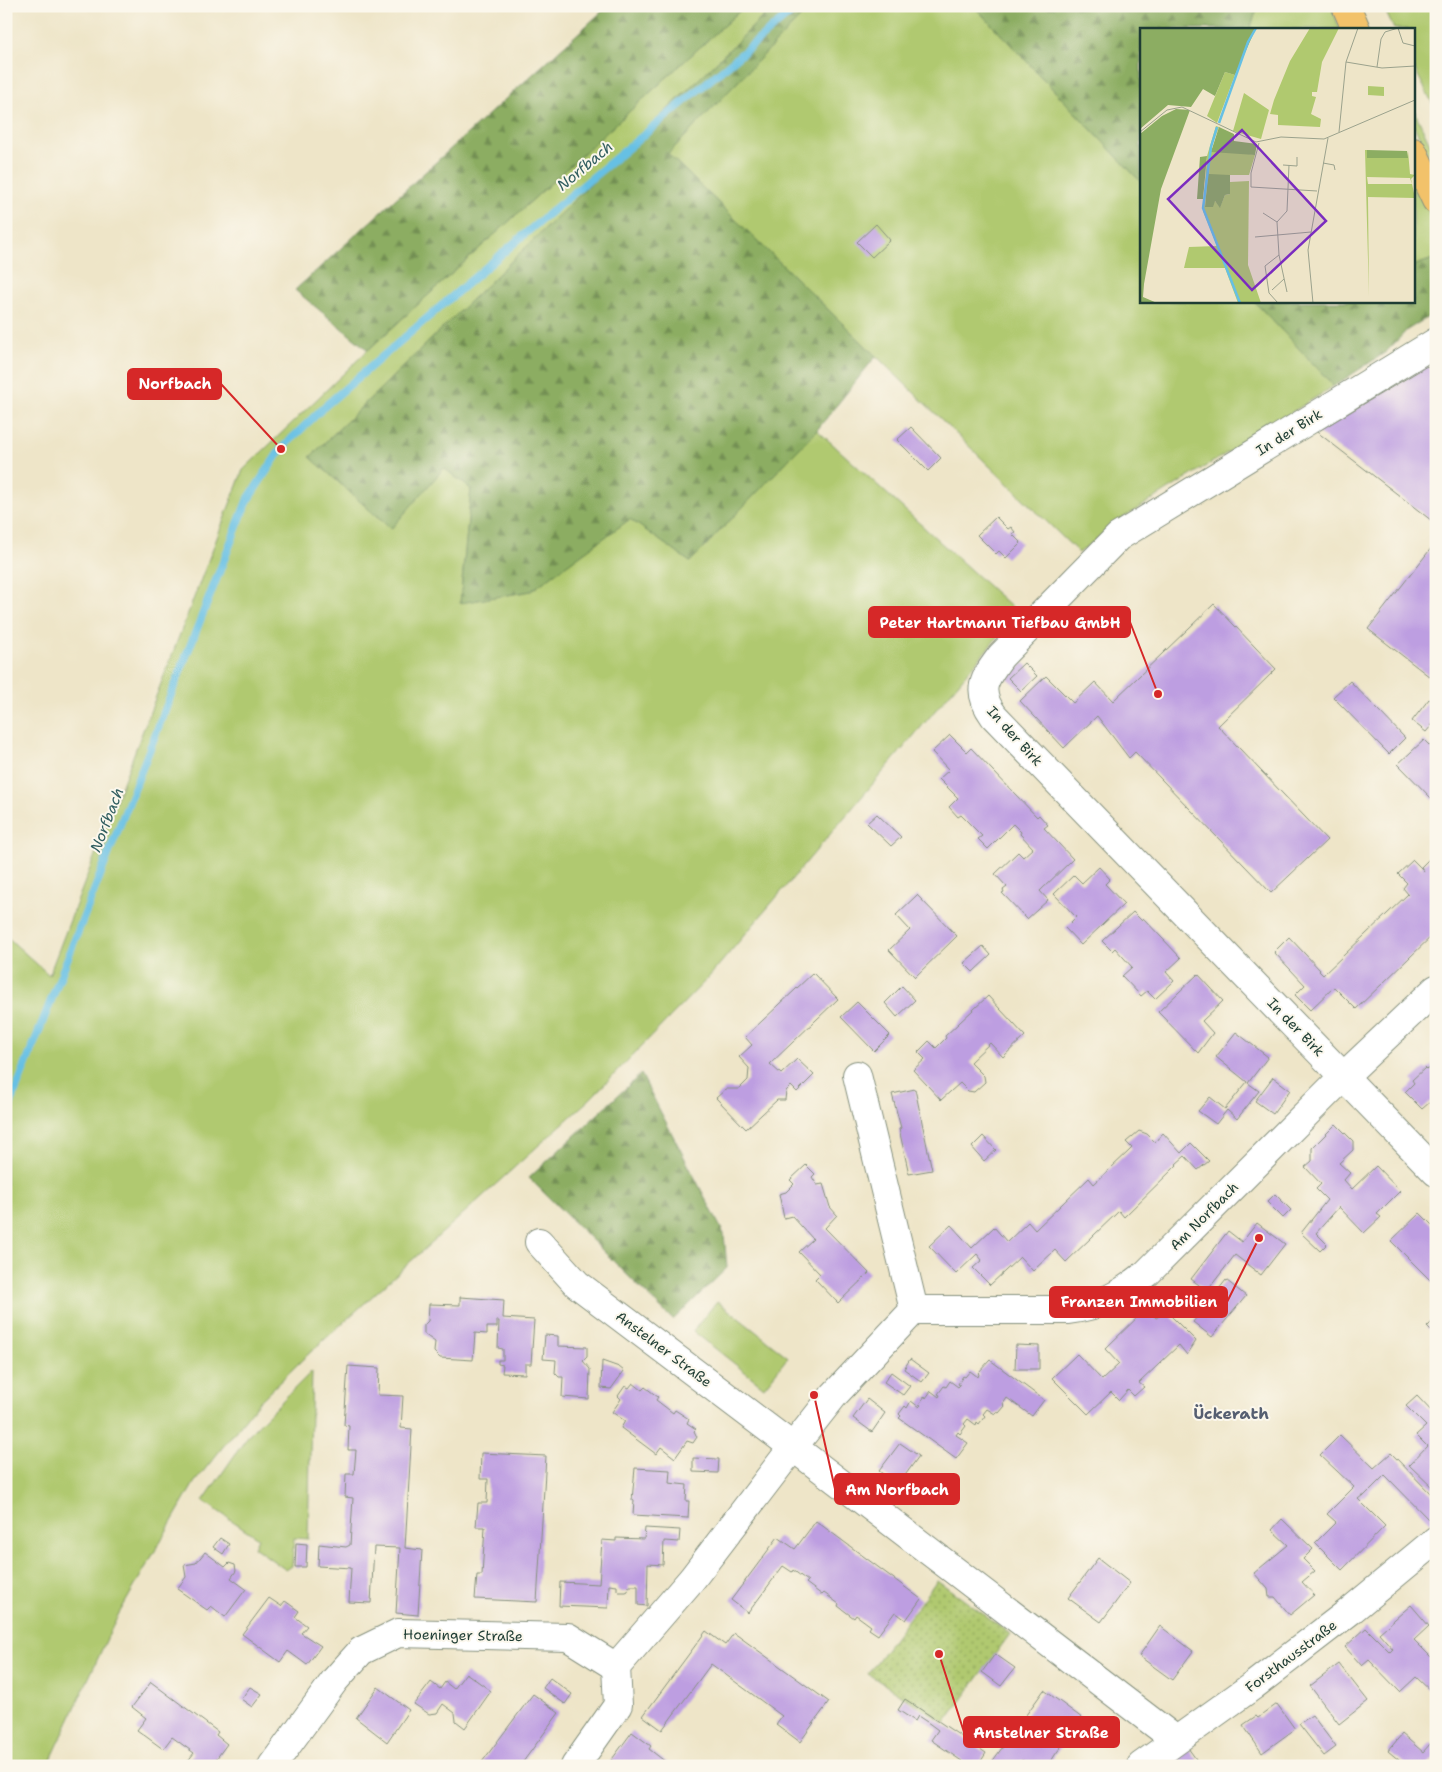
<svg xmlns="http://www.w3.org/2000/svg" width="1442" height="1772" font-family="'Shantell Sans',sans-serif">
<defs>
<pattern id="forest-firs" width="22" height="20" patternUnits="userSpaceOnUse" patternTransform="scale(1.25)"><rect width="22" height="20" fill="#8cad62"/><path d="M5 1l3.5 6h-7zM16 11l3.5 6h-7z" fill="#728e52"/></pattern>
<pattern id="park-dots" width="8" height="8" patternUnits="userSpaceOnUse" patternTransform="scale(1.25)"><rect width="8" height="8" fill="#b0c96f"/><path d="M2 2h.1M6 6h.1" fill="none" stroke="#8fa45c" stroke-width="1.8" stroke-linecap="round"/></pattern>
</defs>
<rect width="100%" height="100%" fill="#fbf7ec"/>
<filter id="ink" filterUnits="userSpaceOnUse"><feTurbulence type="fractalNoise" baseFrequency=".02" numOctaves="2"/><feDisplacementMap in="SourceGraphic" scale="10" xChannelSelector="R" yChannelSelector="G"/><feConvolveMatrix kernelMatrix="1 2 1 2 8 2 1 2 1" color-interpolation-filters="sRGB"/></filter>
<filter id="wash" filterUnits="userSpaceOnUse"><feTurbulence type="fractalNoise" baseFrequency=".0096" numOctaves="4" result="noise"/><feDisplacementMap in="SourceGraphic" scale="20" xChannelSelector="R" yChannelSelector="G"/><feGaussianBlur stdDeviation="1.12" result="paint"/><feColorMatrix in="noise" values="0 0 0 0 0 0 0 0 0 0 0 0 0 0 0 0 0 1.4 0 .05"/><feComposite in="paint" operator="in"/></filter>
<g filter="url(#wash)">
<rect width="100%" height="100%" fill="#eee5c8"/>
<g fill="#b0c96f" stroke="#688352">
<polygon points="745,6 774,6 310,457 444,468 471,489 460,603 531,591 630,519 690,562 817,430 1018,613 708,978 591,1098 303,1359 258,1403 194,1483 117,1617 48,1766 6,1766 6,936 49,975 243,470 368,350"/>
<polygon points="811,6 974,6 1141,182 1141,301 1254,301 1334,386 1123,518 1079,553 668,154"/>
<polygon points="1258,6 1331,6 1340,29 1250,29"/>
<polygon points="1383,6 1436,6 1436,110 1413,66 1413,29 1394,29"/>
<polygon points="1413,108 1436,157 1436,171 1413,124"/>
<polygon points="1413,179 1436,226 1436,258 1413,266"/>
<polygon points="717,1301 788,1357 764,1387 693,1331"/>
<polygon points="312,1371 308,1539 294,1538 292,1566 286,1570 254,1547 258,1538 203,1501 250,1433"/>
</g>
<g fill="url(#forest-firs)" stroke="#56754b">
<polygon points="608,6 745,6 368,350 295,290"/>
<polygon points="774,6 811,6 668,154 876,356 817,430 690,562 630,519 531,591 460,603 471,489 444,468 391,529 310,457"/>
<polygon points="974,6 1258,6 1250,29 1141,29 1141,182"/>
<polygon points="1436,258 1436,312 1407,330 1386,352 1334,386 1254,301 1413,301 1413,266"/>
<polygon points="641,1074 724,1234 727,1268 673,1320 529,1178"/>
</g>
<polygon fill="url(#park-dots)" stroke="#688352" points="937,1580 1010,1634 945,1723 868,1674"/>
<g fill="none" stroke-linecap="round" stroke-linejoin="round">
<polyline stroke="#66c0e4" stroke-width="8" points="6,1115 247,501 281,449 325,406 540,221 799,6"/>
</g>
<g id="blocks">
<g fill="#bd9ee1">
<polygon points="876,224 890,240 872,257 857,242"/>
<polygon points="1427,366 1436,373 1436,524 1317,432"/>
<polygon points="911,427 941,458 928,471 897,440"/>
<polygon points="996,517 1008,529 1011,527 1015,532 1012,534 1021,543 1006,558 999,551 996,554 977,535"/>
<polygon points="1436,542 1436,669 1430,677 1368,629"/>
<polygon points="1214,604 1276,669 1218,726 1327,840 1271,893 1135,752 1129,758 1097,716 1064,748 1020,701 1046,676 1073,703 1095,682 1113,701"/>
<polygon points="1024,663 1037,676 1021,691 1008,678"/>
<polygon points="1350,681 1405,738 1389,754 1333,697"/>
<polygon points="1429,699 1436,703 1436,720 1426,732 1412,721"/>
<polygon points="950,735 967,752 971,748 1037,817 1039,815 1048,825 1044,828 1073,859 1040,891 1048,900 1027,919 1002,893 1004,892 1003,890 1007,887 995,874 1018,852 1023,857 1033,848 1020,834 1021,832 1013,824 988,849 978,839 982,836 961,815 958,817 949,807 958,798 939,779 949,770 932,752"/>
<polygon points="1424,740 1436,752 1436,797 1433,800 1398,764"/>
<polygon points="877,814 901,837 891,846 867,823"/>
<polygon points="1429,859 1433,862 1436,860 1436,932 1356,1009 1334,987 1310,1010 1295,995 1305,985 1274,952 1289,937 1320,970 1319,971 1323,975 1408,894 1403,888 1407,883 1398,874 1413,860 1424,871 1421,867"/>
<polygon points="1099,867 1110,879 1105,884 1124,904 1081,945 1065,928 1076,917 1054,894 1074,875 1082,883"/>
<polygon points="917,895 957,936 915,977 889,950 910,930 896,915"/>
<polygon points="1133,912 1141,920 1143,918 1181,958 1166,972 1174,981 1155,999 1147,991 1141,996 1122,976 1132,967 1115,948 1112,951 1102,941"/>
<polygon points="983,946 991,955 973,972 964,963"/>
<polygon points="813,973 838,999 770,1064 781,1074 797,1059 814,1075 797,1092 791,1086 786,1091 785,1100 777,1100 746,1129 716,1098 726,1089 739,1089 748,1080 749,1068 739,1057 752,1045 745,1037"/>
<polygon points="1198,974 1223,1001 1202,1021 1213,1033 1198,1053 1158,1012"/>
<polygon points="902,986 915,1000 897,1017 885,1003"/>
<polygon points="988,996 1025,1036 1003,1057 990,1043 970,1062 984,1076 985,1082 974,1092 968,1091 960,1083 941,1100 913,1070 925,1059 918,1052 929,1041 936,1048 946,1038 945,1036"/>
<polygon points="857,1002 890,1035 874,1051 841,1017"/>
<polygon points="1236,1032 1268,1057 1248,1083 1259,1091 1237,1119 1227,1110 1216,1124 1198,1111 1210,1097 1225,1109 1247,1082 1216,1057"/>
<polygon points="1436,1062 1436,1108 1430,1102 1422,1109 1405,1092 1414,1083 1412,1080 1425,1068 1427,1070"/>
<polygon points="1273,1077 1290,1090 1273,1114 1255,1101"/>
<polygon points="915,1089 932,1170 909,1174 899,1129 901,1128 892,1094"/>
<polygon points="1336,1124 1353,1141 1353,1150 1339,1163 1350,1173 1344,1180 1352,1189 1376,1166 1400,1191 1377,1214 1381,1217 1364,1233 1339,1207 1316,1233 1327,1244 1320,1251 1301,1233 1327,1200 1316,1189 1321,1184 1305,1167 1312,1161 1312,1148"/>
<polygon points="1139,1131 1147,1134 1155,1142 1163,1133 1181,1153 1191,1143 1209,1161 1198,1170 1185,1156 1176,1164 1177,1165 1124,1217 1119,1211 1066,1262 1055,1250 1033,1271 1020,1257 990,1285 973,1268 982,1260 977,1254 956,1274 929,1246 951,1225 972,1248 994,1227 1007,1242 1028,1222 1035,1230 1089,1178 1094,1184 1129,1151 1132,1148 1126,1142"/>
<polygon points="983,1136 996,1150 984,1161 972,1147"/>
<polygon points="806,1165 815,1174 812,1177 817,1185 823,1184 830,1207 837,1215 825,1228 869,1273 838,1303 815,1279 820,1274 799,1252 813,1239 792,1216 784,1218 779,1194 786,1192 794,1184 790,1180"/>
<polygon points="1275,1194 1291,1210 1283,1218 1267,1202"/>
<polygon points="1420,1213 1436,1229 1436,1286 1391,1241"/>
<polygon points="1257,1223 1285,1244 1261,1275 1235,1255 1207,1291 1191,1279 1228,1231 1242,1242"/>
<polygon points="1226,1280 1246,1296 1212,1337 1193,1322"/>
<polygon points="460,1297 504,1300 503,1318 534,1320 531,1364 525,1364 525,1374 502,1373 503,1365 498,1364 498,1360 503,1360 503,1349 498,1348 499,1321 497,1321 497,1327 487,1327 487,1334 475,1333 473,1360 440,1358 434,1352 435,1342 424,1334 424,1325 428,1321 429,1304 460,1305"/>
<polygon points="1147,1308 1156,1318 1167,1312 1196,1341 1187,1355 1179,1345 1139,1383 1144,1387 1134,1396 1128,1390 1119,1400 1111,1392 1088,1414 1052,1378 1077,1354 1102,1380 1119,1364 1105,1349"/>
<polygon points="1436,1318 1436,1336 1427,1327"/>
<polygon points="545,1335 558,1336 558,1346 587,1347 587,1357 583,1361 590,1369 589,1399 562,1397 563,1377 559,1377 555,1373 556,1360 543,1359"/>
<polygon points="1016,1345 1039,1346 1039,1369 1015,1369"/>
<polygon points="910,1359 929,1373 922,1382 904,1369"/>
<polygon points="990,1360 1044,1400 1032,1416 1007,1398 1003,1404 1005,1406 999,1413 997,1412 995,1414 987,1409 983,1414 985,1416 979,1424 977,1422 976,1425 968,1419 964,1424 966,1426 960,1434 958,1432 956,1435 968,1443 956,1459 899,1418 901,1416 899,1414 905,1406 907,1408 911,1401 919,1407 921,1405 919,1404 925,1396 926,1398 931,1391 939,1397 940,1395 938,1394 944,1386 946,1387 950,1381 958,1387 960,1385 958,1384 963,1376 965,1377 970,1371 978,1377 979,1374 978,1373"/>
<polygon points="602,1361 619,1367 624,1371 611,1389 601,1388"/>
<polygon points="348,1366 379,1368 378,1395 403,1396 401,1428 412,1429 405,1548 422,1550 418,1615 396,1613 400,1548 374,1547 371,1603 349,1602 351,1568 318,1566 319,1544 346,1547 350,1545 353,1498 345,1497 346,1474 354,1474 356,1450 348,1450 349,1426 344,1425"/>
<polygon points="891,1372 910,1386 903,1395 884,1382"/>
<polygon points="633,1383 642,1390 645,1387 658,1397 656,1400 673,1413 675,1410 689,1419 687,1423 696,1429 694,1431 697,1437 693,1443 687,1441 675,1458 661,1447 656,1454 621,1428 625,1421 612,1412 621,1399 618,1396 625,1386 629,1388"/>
<polygon points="1417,1396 1436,1416 1436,1491 1409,1465 1427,1446 1416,1435 1426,1426 1406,1406"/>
<polygon points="867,1399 885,1413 872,1432 853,1418"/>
<polygon points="1340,1435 1374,1468 1391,1453 1436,1499 1436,1518 1431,1522 1385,1475 1363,1497 1363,1495 1358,1499 1385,1526 1342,1570 1315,1543 1336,1522 1327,1514 1354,1487 1320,1455"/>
<polygon points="900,1443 919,1456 898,1485 879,1471"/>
<polygon points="481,1453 546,1456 537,1602 475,1599 477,1575 482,1575 485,1527 476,1527 478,1503 487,1503 488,1479 480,1479"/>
<polygon points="693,1458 719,1459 718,1473 693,1472"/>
<polygon points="635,1468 670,1470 669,1483 687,1485 686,1501 689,1501 688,1518 633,1515 634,1500 632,1500"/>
<polygon points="1282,1519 1313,1549 1303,1559 1315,1571 1302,1582 1314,1595 1290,1615 1275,1597 1269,1597 1268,1589 1254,1573 1288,1545 1272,1530"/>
<polygon points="816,1521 921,1599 906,1620 895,1612 878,1635 869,1629 871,1626 856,1615 854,1618 838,1606 839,1604 824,1593 822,1595 806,1583 808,1581 801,1576 793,1570 792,1572 783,1566 748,1613 731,1600 778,1537 795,1549"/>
<polygon points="645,1528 680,1530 679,1542 664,1541 663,1565 648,1564 647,1606 638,1605 638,1586 629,1586 628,1591 626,1592 619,1592 617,1590 617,1586 609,1585 608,1608 559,1606 560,1582 599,1584 602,1540 616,1541 616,1538 644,1539"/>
<polygon points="220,1538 229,1544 223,1554 213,1547"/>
<polygon points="296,1543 307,1544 306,1567 295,1567"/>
<polygon points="205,1552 225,1567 229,1563 235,1565 236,1571 231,1578 246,1589 225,1617 211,1606 207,1610 177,1589 186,1577 184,1565 196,1563"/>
<polygon points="1098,1558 1130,1583 1101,1622 1068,1598"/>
<polygon points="269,1598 281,1606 285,1601 299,1611 295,1617 307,1626 301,1633 321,1646 307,1665 288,1651 280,1662 242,1634"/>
<polygon points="1411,1605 1429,1626 1414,1640 1436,1662 1436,1696 1416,1677 1400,1692 1369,1660 1362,1666 1345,1647 1366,1628 1390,1652 1393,1649 1379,1633"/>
<polygon points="1160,1626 1193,1651 1172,1680 1139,1656"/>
<polygon points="706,1631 725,1645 734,1633 829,1702 800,1742 776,1724 782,1716 711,1664 662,1730 643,1716"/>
<polygon points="995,1654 1015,1668 1001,1686 982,1672"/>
<polygon points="1339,1664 1368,1701 1339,1724 1310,1686"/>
<polygon points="466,1673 491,1691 465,1728 456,1721 455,1713 443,1704 437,1713 429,1714 414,1704 431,1682 440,1689 445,1682 454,1689"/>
<polygon points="550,1678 572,1694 565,1704 543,1688"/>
<polygon points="151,1682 218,1732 216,1735 227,1744 211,1766 192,1766 187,1762 194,1753 172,1737 163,1749 137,1730 146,1718 132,1707"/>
<polygon points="250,1687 262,1694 252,1707 241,1699"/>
<polygon points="378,1687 409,1710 387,1742 356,1718"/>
<polygon points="1044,1690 1082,1718 1055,1755 1048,1766 1030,1766 1022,1760 1018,1766 989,1766"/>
<polygon points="533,1694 559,1713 520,1766 487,1766 482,1762"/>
<polygon points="905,1699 986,1753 978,1766 969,1766 931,1740 938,1730 930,1724 918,1716 915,1721 898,1710"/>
<polygon points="1277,1704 1295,1729 1262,1753 1243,1725 1256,1716 1258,1718"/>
<polygon points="1312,1715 1336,1747 1324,1756 1299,1724"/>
<polygon points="632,1732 651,1746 649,1749 671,1766 607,1766"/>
<polygon points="1402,1734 1423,1752 1431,1743 1436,1747 1436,1756 1427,1766 1406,1766 1388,1751"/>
<polygon points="1188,1748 1201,1766 1168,1766 1167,1763"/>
</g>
</g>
</g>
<g filter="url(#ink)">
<use href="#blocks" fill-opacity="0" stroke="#86917e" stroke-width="1"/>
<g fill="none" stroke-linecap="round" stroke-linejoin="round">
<defs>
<g id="minor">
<path d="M 1436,342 L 1118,537 L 1001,656 C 984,679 975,690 994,716 L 1436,1172"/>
<polyline points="857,1075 914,1310"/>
<polyline points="539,1242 577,1284 793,1447 1176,1740"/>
<polyline points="272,1766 335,1680 361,1651 398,1633 568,1637 616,1667"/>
<path d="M 575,1766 L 618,1705 L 616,1667 L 692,1579 L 793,1447 L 834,1395 L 914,1310 L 1067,1310 C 1101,1306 1119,1296 1146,1274 L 1344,1076 L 1436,989"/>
<polyline points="1141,1766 1254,1685 1350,1611 1436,1540"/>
</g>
<g id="major">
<polyline points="1346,6 1356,29"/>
<polyline points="1413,152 1436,200"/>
</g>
</defs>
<use href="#minor" stroke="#86917e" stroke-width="30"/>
<use href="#major" stroke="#86917e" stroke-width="30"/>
<use href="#minor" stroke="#fff" stroke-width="28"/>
<use href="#major" stroke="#f2c26a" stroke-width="28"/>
</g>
</g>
<g text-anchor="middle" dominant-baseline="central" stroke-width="4" stroke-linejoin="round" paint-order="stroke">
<g font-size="14" fill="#1f3d34" stroke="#fbf7ec">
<text transform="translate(1289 432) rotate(-32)">In der Birk</text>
<text transform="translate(1015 736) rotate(48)">In der Birk</text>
<text transform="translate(1296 1027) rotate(46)">In der Birk</text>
<text transform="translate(1204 1216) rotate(-45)">Am Norfbach</text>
<text transform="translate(664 1349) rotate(37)">Anstelner Straße</text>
<text transform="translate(463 1635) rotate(1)">Hoeninger Straße</text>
<text transform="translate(1291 1656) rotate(-37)">Forsthausstraße</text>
</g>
<g font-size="15" font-style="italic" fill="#315e60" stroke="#fbf7ec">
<text transform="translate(585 166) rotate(-40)">Norfbach</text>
<text transform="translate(107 820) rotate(-69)">Norfbach</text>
</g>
<g font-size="16" font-weight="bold" fill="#565f71" stroke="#fbf7ec">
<text x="1231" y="1413">Ückerath</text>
</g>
</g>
<g transform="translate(1140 28)">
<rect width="275" height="275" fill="#eee5c8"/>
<path d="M 170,0 L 199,0 L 182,34 L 177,64 L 172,64 L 172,68 L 176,69 L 171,86 L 181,91 L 180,99 L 138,97 L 138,87 L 130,86 L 134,72 L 150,33 ZM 85,44 L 95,47 L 77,95 L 67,88 ZM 104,65 L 129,82 L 121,111 L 93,103 ZM 76,98 L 79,99 L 71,120 L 115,127 L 109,147 L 69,147 L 70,126 L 65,179 L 75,173 L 80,179 L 85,167 L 90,166 L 90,154 L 109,153 L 108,237 L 121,275 L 98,275 L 85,240 L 44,240 L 49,219 L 77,218 L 63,183 L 67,128 ZM 225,122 L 227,122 L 227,130 L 267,130 L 268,123 L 270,146 L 275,147 L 271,151 L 275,170 L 228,169 L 229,268 ZM 227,149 L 270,150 L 272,156 L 228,156 Z" fill="#b0c96f" fill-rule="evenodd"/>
<path d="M 0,0 L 116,0 L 95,47 L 85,44 L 75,68 L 63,61 L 51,79 L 28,77 L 0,101 ZM 36,81 L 50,82 L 21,161 L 4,256 L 3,269 L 17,275 L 0,275 L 0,106 L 22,88 ZM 79,99 L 94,106 L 94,113 L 117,116 L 115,127 L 71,124 ZM 227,122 L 267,123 L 268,130 L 227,130 ZM 70,124 L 69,146 L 90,147 L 90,166 L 85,167 L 80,180 L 75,173 L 73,179 L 65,179 ZM 67,128 L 63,171 L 57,171 L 60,129 Z" fill="#8cad62"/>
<path d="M 228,58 L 244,59 L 244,68 L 228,67 Z" fill="#b0c96f"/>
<path fill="none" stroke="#66c0e4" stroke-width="2.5" d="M 79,95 L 108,14 L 116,0M 77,99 L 71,119 L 63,180 L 100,275"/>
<path fill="none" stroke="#9ba28d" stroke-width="1" d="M 206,34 L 242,40 L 275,38M 237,39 L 241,11 L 245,4 L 258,0 L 263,15 L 275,18M 0,104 L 27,82 L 42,79 L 116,114 L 141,109 L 184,111 L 275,72M 199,104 L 206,34 L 218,0M 119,115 L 111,145 L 111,159 L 177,163M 183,135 L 194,137 L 195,142M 143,137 L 157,138 L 157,129M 123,185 L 137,194M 115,209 L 171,204M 132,262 L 144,251M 147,264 L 139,227 L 137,194 L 147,183 L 149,137M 138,275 L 129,265 L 125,238 L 139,227M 173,275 L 168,222 L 188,110"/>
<path fill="#7b2cbf" fill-opacity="0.15" stroke="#7b2cbf" stroke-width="2.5" d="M 102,102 L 186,193 L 112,262 L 28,171 Z"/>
<rect width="275" height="275" fill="none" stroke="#1f3d34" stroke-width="2.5"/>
</g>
<path fill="none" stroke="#d62828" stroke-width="2" d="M281 449L221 384M1158 694L1130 622M1259 1238L1227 1302M814 1395L835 1489M939 1654L964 1732"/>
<g fill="#d62828" stroke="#fbf7ec" stroke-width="2">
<circle cx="281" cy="449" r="5"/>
<circle cx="1158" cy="694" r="5"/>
<circle cx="1259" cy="1238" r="5"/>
<circle cx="814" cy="1395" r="5"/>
<circle cx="939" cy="1654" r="5"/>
</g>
<g fill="#d62828" stroke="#d62828" stroke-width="2">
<rect x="128" y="369" width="93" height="30" rx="5"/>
<rect x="869" y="607" width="261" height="30" rx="5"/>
<rect x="1050" y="1287" width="177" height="30" rx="5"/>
<rect x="835" y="1474" width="124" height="30" rx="5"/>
<rect x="964" y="1717" width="155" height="30" rx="5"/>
</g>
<g font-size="15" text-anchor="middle" font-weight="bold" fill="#fff">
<text x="175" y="389">Norfbach</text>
<text x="1000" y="628">Peter Hartmann Tiefbau GmbH</text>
<text x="1139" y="1307">Franzen Immobilien</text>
<text x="897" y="1495">Am Norfbach</text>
<text x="1041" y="1738">Anstelner Straße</text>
</g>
<rect width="1442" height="1772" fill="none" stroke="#fbf7ec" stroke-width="25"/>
</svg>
